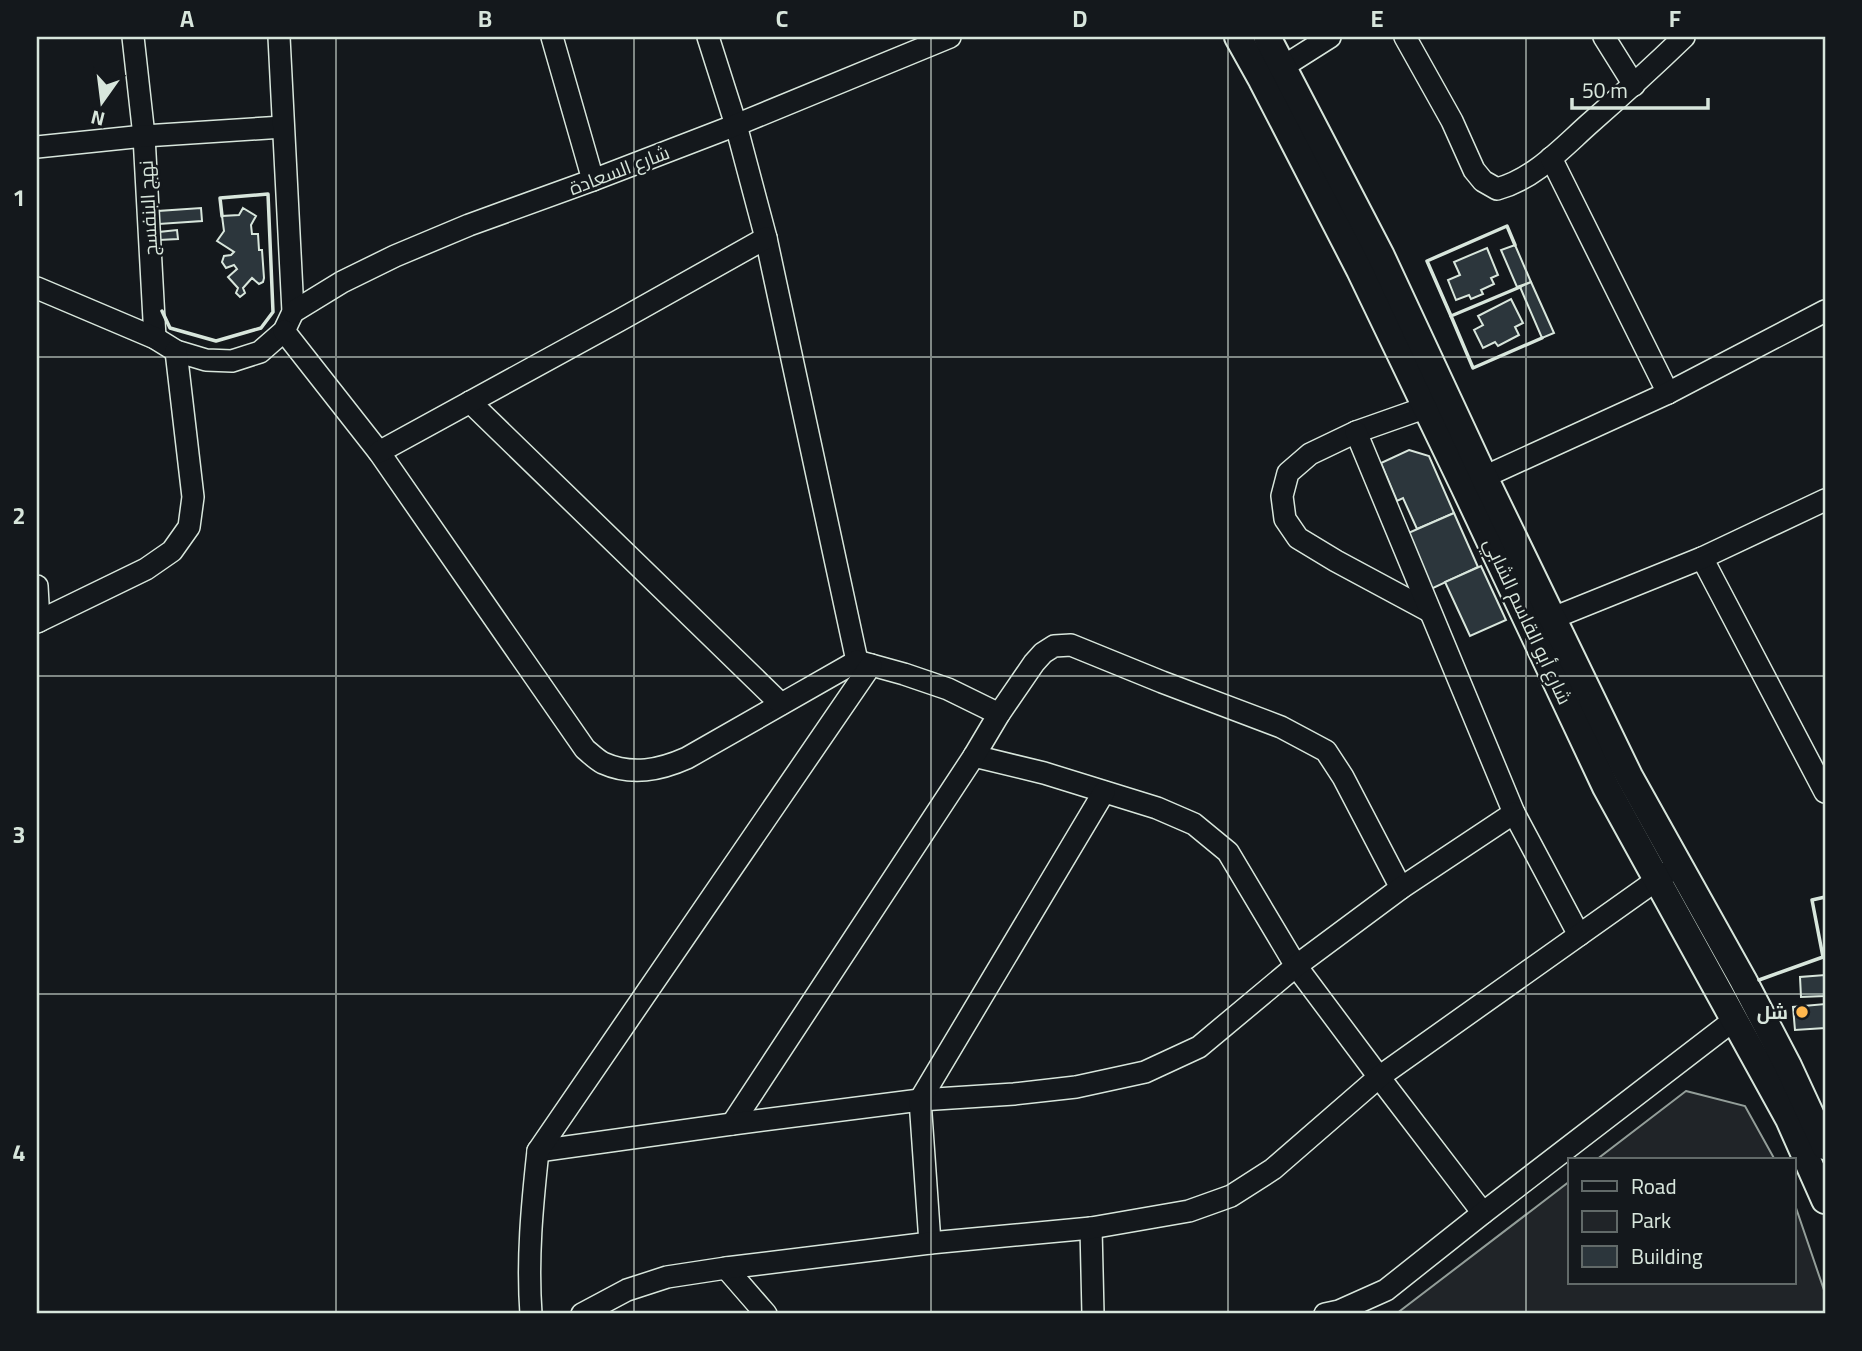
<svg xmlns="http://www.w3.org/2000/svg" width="1862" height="1351" font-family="Georgia,Cairo,serif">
<rect width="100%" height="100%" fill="#14181c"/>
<g fill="#202428" stroke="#939e99" stroke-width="2">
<polygon points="1686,1091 1745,1106 1775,1160 1596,1160"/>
<polygon points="1570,1181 1570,1283 1794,1283 1794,1202 1825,1293 1825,1314 1396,1314"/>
</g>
<g fill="#2c363c" stroke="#d8e6dc" stroke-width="2">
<polygon points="201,208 202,221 159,224 158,211"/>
<polygon points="243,208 256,216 251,225 252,234 258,234 259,250 262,250 264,278 263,282 259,284 252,278 243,288 245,293 240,297 236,293 238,288 228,277 237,269 234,265 226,268 222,262 224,256 231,255 234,252 217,241 224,231 222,216 239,215"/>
<polygon points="177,230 178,239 159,240 159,232"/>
<polygon points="1515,245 1531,282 1517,287 1501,250"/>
<polygon points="1487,248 1498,275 1491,278 1494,284 1481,290 1483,294 1471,299 1469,295 1456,300 1448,280 1460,275 1454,262"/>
<polygon points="1531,282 1554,333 1542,338 1520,287"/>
<polygon points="1511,299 1523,323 1515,327 1519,335 1498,346 1495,342 1483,348 1474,330 1483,325 1478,316"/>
<polygon points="1409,450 1429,456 1454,513 1417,529 1403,498 1397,501 1381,463"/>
<polygon points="1454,513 1478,567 1431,589 1406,534"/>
<polygon points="1481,566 1506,620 1470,636 1445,582"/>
<polygon points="1825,975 1825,996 1801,997 1800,977"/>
<polygon points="1825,1004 1825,1028 1795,1030 1793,1007"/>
</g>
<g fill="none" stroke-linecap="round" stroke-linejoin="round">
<defs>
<g id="minor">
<polyline points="133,37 144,136 155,338"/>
<polyline points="552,37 593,180"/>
<polyline points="708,37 736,125 766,238 857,661"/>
<path d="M 1405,37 L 1452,121 L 1474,170 L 1483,181 L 1497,189 C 1534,179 1561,149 1589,124 C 1621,96 1653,67 1684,37"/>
<polyline points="1604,37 1634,85"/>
<polyline points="1270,75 1330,37"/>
<polyline points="37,147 144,136 283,127"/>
<polyline points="1551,158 1668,393"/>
<polyline points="37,288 155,338 176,351 206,360 232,361 260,352 284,331 293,312 279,37"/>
<polyline points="293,312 342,282 395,256 469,225 593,180 736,125 950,37"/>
<path d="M 284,331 L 379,452 L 585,749 C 591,754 597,760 603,763 C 632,776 660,770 687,758 L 857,661 L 904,674 L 948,689 L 999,714"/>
<polyline points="470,402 781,704"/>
<polyline points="1427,407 1356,432 1310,454 1288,473 1282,496 1285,519 1298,538 1336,561 1429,611"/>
<polyline points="1356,432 1514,813 1579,935"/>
<polyline points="379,452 620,320 766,238"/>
<polyline points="1484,477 1668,393 1825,311"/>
<polyline points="1702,558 1825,792"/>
<polyline points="37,586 39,621"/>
<polyline points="1553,618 1702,558 1825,500"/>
<polyline points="37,622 146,569 172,551 189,527 193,497 176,351"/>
<polyline points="974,756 1044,773 1157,808 1194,824 1228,852 1296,966 1379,1077 1483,1213"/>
<polyline points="732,1124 974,756 999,714 1034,663 1043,653 1054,646 1071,645 1162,682 1281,727 1326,751 1343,777 1401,888"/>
<polyline points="538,1151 732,1124 920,1100 1014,1094 1076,1087 1145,1072 1199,1047 1296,966 1401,888 1514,813"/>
<polyline points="1091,1228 1093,1314"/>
<polyline points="930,1243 920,1100 1104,792"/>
<polyline points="726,1268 766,1314"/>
<path d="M 531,1314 C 527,1260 532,1206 538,1151 L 871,665"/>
<polyline points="582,1314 627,1290 667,1277 726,1268 930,1243 1091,1228 1189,1211 1231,1196 1273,1169 1379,1077 1668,872"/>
<polyline points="1325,1314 1339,1311 1386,1290 1483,1213 1734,1020"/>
</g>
<g id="major">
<polyline points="1238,37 1262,80 1360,270 1464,486 1606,787 1789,1119 1825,1200"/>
<polyline points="1267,37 1381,256 1484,477 1629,776 1743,980 1788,1066 1825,1146"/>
</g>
</defs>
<use href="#minor" stroke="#d8e6dc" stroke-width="24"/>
<use href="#major" stroke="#d8e6dc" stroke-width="30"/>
<use href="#minor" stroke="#14181c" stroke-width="21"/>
<use href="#major" stroke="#14181c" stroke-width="26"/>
<g stroke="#d8e6dc" stroke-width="3.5">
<polyline points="1520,287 1451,316 1473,368 1542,338"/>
<polyline points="162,311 170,328 216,341 261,328 273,312 268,194 220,198 222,216"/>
<polyline points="1451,316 1427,261 1507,226 1515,245"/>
<polyline points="1759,980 1823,957 1812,900 1825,897"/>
</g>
</g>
<path fill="none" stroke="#d8e6dc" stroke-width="2" stroke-opacity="0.55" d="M 336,37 L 336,1314M 634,37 L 634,1314M 931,37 L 931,1314M 1228,37 L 1228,1314M 1526,37 L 1526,1314M 37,357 L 1825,357M 37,676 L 1825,676M 37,994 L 1825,994"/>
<circle fill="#ffb74d" stroke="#14181c" stroke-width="2.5" cx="1802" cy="1012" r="7"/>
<g text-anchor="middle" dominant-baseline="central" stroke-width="5" stroke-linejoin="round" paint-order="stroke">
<g font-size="19" fill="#d8e6dc" stroke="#14181c">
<text transform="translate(619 170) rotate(-21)">شارع السعادة</text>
<text transform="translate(148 208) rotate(-93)">نهج البنفسج</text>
<text transform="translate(1528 621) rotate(65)">شارع أبو القاسم الشابي</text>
</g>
<g font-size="19" font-weight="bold" fill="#d8e6dc" stroke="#14181c" text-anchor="end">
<text x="1788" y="1012">شل</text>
</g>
</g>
<rect width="1862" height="1351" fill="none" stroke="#14181c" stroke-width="77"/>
<rect x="1568" y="1158" width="228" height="126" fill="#14181c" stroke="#626a69" stroke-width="2"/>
<rect x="1582" y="1181" width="35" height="10" fill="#14181c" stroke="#626a69" stroke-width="2"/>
<text x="1631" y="1194" font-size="21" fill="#d8e6dc">Road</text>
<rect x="1582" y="1211" width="35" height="21" fill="#202428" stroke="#626a69" stroke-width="2"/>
<text x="1631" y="1228" font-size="21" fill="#d8e6dc">Park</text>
<rect x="1582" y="1246" width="35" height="21" fill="#2c363c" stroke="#626a69" stroke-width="2"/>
<text x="1631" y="1264" font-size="21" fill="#d8e6dc">Building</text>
<g transform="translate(102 102) rotate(194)" stroke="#14181c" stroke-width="5" paint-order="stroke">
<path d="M0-5L12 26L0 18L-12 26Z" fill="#d8e6dc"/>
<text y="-10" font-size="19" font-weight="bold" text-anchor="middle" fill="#d8e6dc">N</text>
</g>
<path d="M1572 98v10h136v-10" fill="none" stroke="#d8e6dc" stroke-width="3.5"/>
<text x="1582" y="98" font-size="21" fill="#d8e6dc" stroke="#14181c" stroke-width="5" paint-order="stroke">50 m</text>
<rect x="38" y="38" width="1786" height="1274" fill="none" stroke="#d8e6dc" stroke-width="2.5"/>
<g font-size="23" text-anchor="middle" font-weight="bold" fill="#d8e6dc">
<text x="187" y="27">A</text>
<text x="485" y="27">B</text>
<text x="782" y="27">C</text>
<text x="1080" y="27">D</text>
<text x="1377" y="27">E</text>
<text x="1675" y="27">F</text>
<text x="19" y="206">1</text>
<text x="19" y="524">2</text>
<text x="19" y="843">3</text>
<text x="19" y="1161">4</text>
</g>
</svg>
